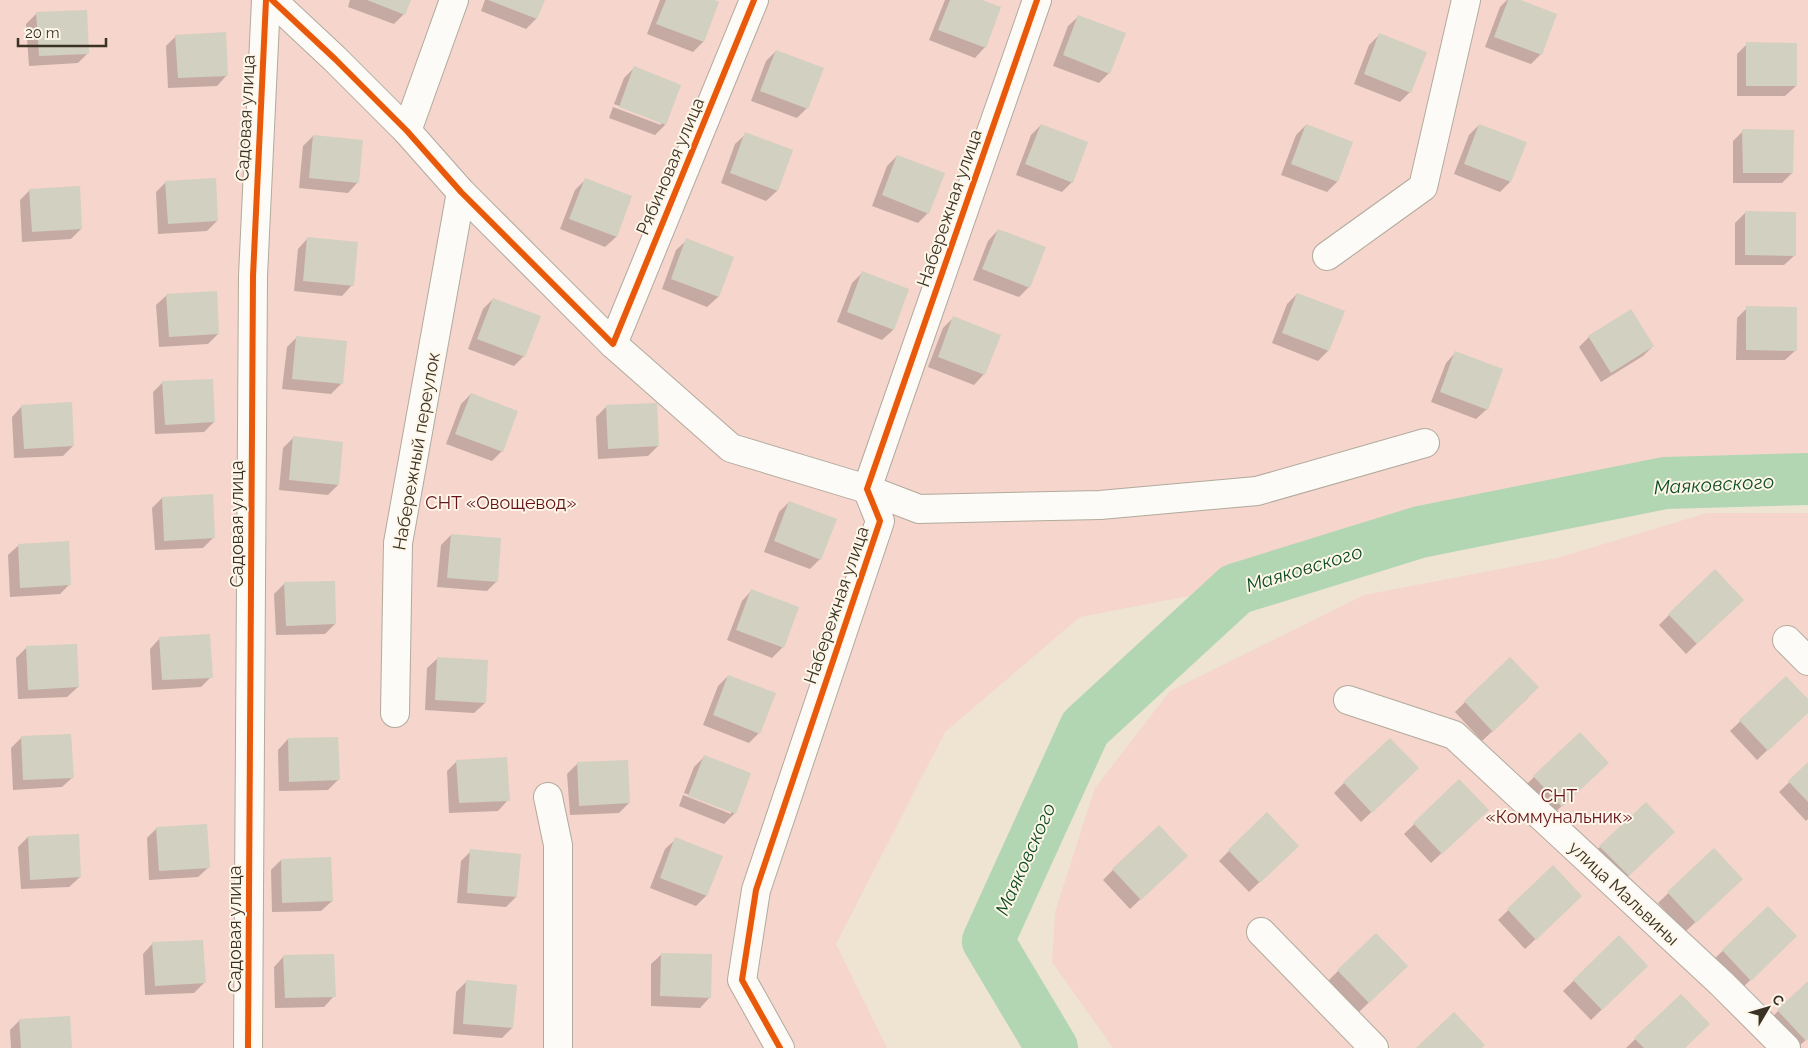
<svg xmlns="http://www.w3.org/2000/svg" width="1808" height="1048" font-family="Raleway,sans-serif">
<rect width="100%" height="100%" fill="#eee4d1"/>
<g fill="#f5d5cc">
<polygon points="0,0 1808,0 1808,454 1474,501 1359,551 1204,593 1080,617 945,732 836,944 887,1048 0,1048"/>
<polygon points="1707,513 1808,513 1808,1048 1113,1048 1052,962 1055,912 1095,788 1170,691 1364,595 1557,558"/>
</g>
<g fill="#0003">
<polygon points="350,0 409,0 404,14 394,24 348,7"/>
<polygon points="485,0 544,0 536,19 526,29 481,11"/>
<polygon points="660,0 711,0 703,42 693,52 647,34"/>
<polygon points="945,0 979,0 985,47 975,58 929,40"/>
<polygon points="1507,0 1517,0 1541,54 1531,64 1485,47 1500,7"/>
<polygon points="36,14 88,53 78,63 29,66 26,24"/>
<polygon points="1079,16 1109,73 1099,83 1053,66 1068,26"/>
<polygon points="1379,35 1410,92 1400,102 1354,84 1369,45"/>
<polygon points="176,36 227,75 217,86 168,88 166,46"/>
<polygon points="1747,44 1796,86 1785,96 1737,96 1737,54"/>
<polygon points="776,51 807,108 797,118 751,101 766,61"/>
<polygon points="634,68 680,86 665,125 655,135 609,118 613,107 661,125 661,122 614,104 624,78"/>
<polygon points="1041,125 1072,182 1062,192 1016,175 1031,135"/>
<polygon points="1306,125 1352,143 1337,182 1327,192 1281,175 1296,135"/>
<polygon points="1479,125 1510,182 1500,192 1454,174 1469,135"/>
<polygon points="1743,131 1792,173 1782,183 1733,183 1733,141"/>
<polygon points="746,134 791,151 777,191 766,201 721,183 735,144"/>
<polygon points="313,136 358,182 348,193 299,188 303,146"/>
<polygon points="897,156 928,213 918,223 872,206 887,166"/>
<polygon points="585,180 631,197 616,237 605,247 560,229 575,190"/>
<polygon points="166,182 217,221 207,231 158,234 156,192"/>
<polygon points="30,190 81,229 71,239 22,242 20,200"/>
<polygon points="1746,212 1795,255 1784,265 1735,265 1735,223"/>
<polygon points="998,230 1029,287 1019,297 973,280 988,241"/>
<polygon points="308,238 352,285 342,296 294,291 298,249"/>
<polygon points="687,240 732,257 718,297 707,307 662,289 676,250"/>
<polygon points="862,273 908,290 893,330 882,340 837,322 852,283"/>
<polygon points="1297,294 1328,351 1318,361 1272,343 1287,304"/>
<polygon points="167,295 218,334 208,344 159,347 156,305"/>
<polygon points="493,299 524,356 514,366 468,349 483,309"/>
<polygon points="1747,308 1796,350 1785,360 1736,360 1737,318"/>
<polygon points="953,318 984,374 974,385 928,367 943,328"/>
<polygon points="297,337 341,384 331,394 282,389 287,347"/>
<polygon points="1589,337 1653,346 1643,356 1601,382 1579,347"/>
<polygon points="1456,352 1487,409 1476,419 1431,402 1446,363"/>
<polygon points="163,382 214,422 204,432 155,434 153,392"/>
<polygon points="471,394 502,451 492,461 446,444 461,404"/>
<polygon points="656,404 658,446 648,456 598,459 596,417 606,407"/>
<polygon points="22,406 73,446 63,456 14,458 12,417"/>
<polygon points="293,438 338,485 328,495 279,490 283,448"/>
<polygon points="162,498 214,537 203,548 155,550 152,508"/>
<polygon points="789,502 820,559 810,569 764,552 779,512"/>
<polygon points="451,535 497,581 487,591 437,587 441,545"/>
<polygon points="19,545 70,584 60,594 10,597 8,555"/>
<polygon points="285,583 335,624 325,634 276,635 274,594"/>
<polygon points="752,590 798,608 782,648 772,658 727,640 742,601"/>
<polygon points="1732,610 1686,654 1659,625 1669,615"/>
<polygon points="160,638 211,677 201,687 152,690 150,649"/>
<polygon points="26,648 78,687 67,697 18,699 16,658"/>
<polygon points="438,658 485,703 474,713 425,710 427,668"/>
<polygon points="1510,658 1528,698 1482,741 1455,712"/>
<polygon points="728,676 759,733 749,743 703,725 718,686"/>
<polygon points="1786,678 1808,701 1808,711 1757,760 1730,731"/>
<polygon points="21,738 73,777 62,787 13,790 11,748"/>
<polygon points="288,739 338,780 328,790 279,791 278,750"/>
<polygon points="704,757 750,774 734,814 724,824 679,806 683,795 731,814 731,811 684,793 694,767"/>
<polygon points="457,761 508,800 498,811 449,813 447,771"/>
<polygon points="578,763 629,803 619,813 570,815 567,774"/>
<polygon points="1808,764 1808,819 1806,821 1779,792"/>
<polygon points="1597,773 1551,816 1524,787 1534,777"/>
<polygon points="1407,778 1361,822 1334,793 1344,783"/>
<polygon points="1459,781 1477,820 1431,863 1404,834"/>
<polygon points="157,828 209,867 198,877 149,880 147,838"/>
<polygon points="28,837 80,877 69,887 21,889 18,847"/>
<polygon points="676,839 706,896 696,906 650,888 665,849"/>
<polygon points="1663,842 1618,886 1590,857 1600,847"/>
<polygon points="1714,850 1731,889 1685,932 1658,903"/>
<polygon points="471,851 516,897 506,907 457,903 461,861"/>
<polygon points="1229,851 1287,856 1249,892 1219,861"/>
<polygon points="281,860 332,901 321,911 272,912 271,870"/>
<polygon points="1176,866 1130,909 1103,880 1113,870"/>
<polygon points="1553,867 1571,906 1525,949 1498,920"/>
<polygon points="1768,908 1785,947 1740,990 1712,961"/>
<polygon points="1619,937 1636,976 1591,1020 1563,991"/>
<polygon points="153,943 204,983 194,993 145,995 143,954"/>
<polygon points="662,954 710,997 700,1008 651,1006 651,964"/>
<polygon points="284,956 334,996 324,1007 275,1008 274,967"/>
<polygon points="1338,971 1396,976 1358,1013 1328,981"/>
<polygon points="467,981 512,1028 502,1038 453,1034 456,992"/>
<polygon points="1808,982 1808,1038 1797,1048 1768,1021"/>
<polygon points="1681,995 1684,1048 1626,1048"/>
<polygon points="20,1020 71,1048 11,1048 10,1030"/>
</g>
<g fill="none" stroke-linecap="round" stroke-linejoin="round">
<polyline stroke="#b2d6b2" stroke-width="52" points="1052,1048 988,941 1085,728 1236,589 1420,532 1665,483 1808,479"/>
</g>
<g fill="#d2d0c0">
<polygon points="367,0 411,0 405,15"/>
<polygon points="488,0 545,0 537,19"/>
<polygon points="666,0 715,0 719,2 704,42 656,24"/>
<polygon points="950,0 982,0 1001,7 986,48 938,30"/>
<polygon points="1508,0 1521,0 1557,14 1542,55 1494,37"/>
<polygon points="87,10 89,54 39,56 36,12"/>
<polygon points="1078,15 1126,33 1110,74 1063,55"/>
<polygon points="226,32 228,76 178,78 175,35"/>
<polygon points="1379,33 1427,52 1411,93 1364,74"/>
<polygon points="1746,42 1797,43 1797,86 1746,86"/>
<polygon points="776,50 824,68 808,109 760,91"/>
<polygon points="634,66 681,85 666,125 619,107"/>
<polygon points="1041,124 1088,142 1073,183 1025,164"/>
<polygon points="1306,124 1353,142 1338,182 1291,164"/>
<polygon points="1479,124 1527,142 1511,182 1464,164"/>
<polygon points="1742,129 1794,130 1793,173 1743,173"/>
<polygon points="745,132 793,150 778,191 730,173"/>
<polygon points="313,135 363,140 359,183 309,178"/>
<polygon points="897,155 945,173 929,214 882,195"/>
<polygon points="216,178 218,221 168,224 165,181"/>
<polygon points="585,178 632,196 617,237 569,219"/>
<polygon points="80,186 82,229 32,232 29,189"/>
<polygon points="1745,211 1796,212 1796,256 1745,255"/>
<polygon points="998,229 1046,247 1030,288 982,269"/>
<polygon points="307,237 358,242 354,286 303,281"/>
<polygon points="686,238 734,257 719,297 671,279"/>
<polygon points="862,271 909,289 894,330 847,312"/>
<polygon points="217,291 219,334 169,337 166,294"/>
<polygon points="1297,293 1345,311 1329,351 1282,333"/>
<polygon points="493,298 541,316 525,357 477,339"/>
<polygon points="1746,306 1797,307 1797,351 1746,350"/>
<polygon points="1631,309 1654,346 1611,373 1588,336"/>
<polygon points="953,316 1001,335 985,375 938,357"/>
<polygon points="296,336 347,341 343,384 292,379"/>
<polygon points="1455,351 1503,369 1488,410 1440,392"/>
<polygon points="213,379 215,422 165,425 162,381"/>
<polygon points="471,393 518,411 503,452 455,434"/>
<polygon points="72,402 74,446 24,449 21,405"/>
<polygon points="657,403 659,446 608,449 606,405"/>
<polygon points="293,436 343,442 339,485 289,480"/>
<polygon points="213,494 215,538 164,541 162,497"/>
<polygon points="789,501 837,519 821,560 774,541"/>
<polygon points="451,534 501,538 498,582 447,578"/>
<polygon points="69,541 71,585 20,588 18,544"/>
<polygon points="1715,569 1744,600 1697,644 1668,614"/>
<polygon points="335,581 336,624 286,626 284,582"/>
<polygon points="751,589 799,607 784,648 736,630"/>
<polygon points="210,634 213,678 162,680 159,637"/>
<polygon points="77,644 79,687 28,690 26,646"/>
<polygon points="437,657 488,660 486,703 435,700"/>
<polygon points="1510,657 1539,687 1493,732 1464,701"/>
<polygon points="728,675 776,693 760,734 713,715"/>
<polygon points="1786,676 1808,699 1808,713 1768,751 1739,720"/>
<polygon points="1580,732 1609,763 1562,807 1533,776"/>
<polygon points="71,734 74,778 23,780 21,736"/>
<polygon points="338,737 340,780 289,782 288,738"/>
<polygon points="1390,738 1419,768 1372,813 1343,782"/>
<polygon points="704,755 751,773 736,814 688,796"/>
<polygon points="507,757 510,801 459,803 456,760"/>
<polygon points="628,760 630,803 579,806 577,762"/>
<polygon points="1808,762 1808,802 1788,781"/>
<polygon points="1459,779 1489,810 1442,854 1413,823"/>
<polygon points="1646,802 1675,832 1629,876 1599,846"/>
<polygon points="1267,812 1299,846 1260,883 1228,850"/>
<polygon points="207,824 210,868 159,871 156,827"/>
<polygon points="1159,825 1188,856 1141,900 1112,869"/>
<polygon points="79,834 81,877 30,880 28,836"/>
<polygon points="675,837 723,856 707,896 660,878"/>
<polygon points="1714,848 1743,879 1696,923 1667,892"/>
<polygon points="470,849 521,854 517,897 467,893"/>
<polygon points="331,857 333,901 282,903 281,859"/>
<polygon points="1553,865 1582,896 1536,940 1507,909"/>
<polygon points="1768,906 1797,936 1751,981 1722,950"/>
<polygon points="1376,933 1408,966 1369,1003 1337,970"/>
<polygon points="1619,935 1648,966 1602,1010 1573,980"/>
<polygon points="203,940 206,983 155,986 152,942"/>
<polygon points="661,953 712,954 711,998 660,996"/>
<polygon points="334,954 336,997 285,998 283,955"/>
<polygon points="466,980 517,985 513,1028 463,1024"/>
<polygon points="1808,981 1808,1039 1806,1041 1777,1010"/>
<polygon points="1681,994 1710,1024 1685,1048 1644,1048 1634,1038"/>
<polygon points="1454,1012 1485,1045 1482,1048 1416,1048"/>
<polygon points="70,1016 72,1048 21,1048 19,1019"/>
</g>
<g fill="none" stroke-linecap="round" stroke-linejoin="round">
<defs>
<g id="minor">
<polyline points="272,0 335,59 407,131 461,192 613,344 731,448 867,489 919,509 1100,505 1257,491 1425,443"/>
<polyline points="407,131 454,0"/>
<polyline points="1327,256 1423,187 1466,0"/>
<polyline points="613,344 754,0"/>
<polyline points="1787,640 1808,661"/>
<polyline points="1348,700 1454,735 1721,983 1786,1048"/>
<polyline points="395,713 398,543 461,192"/>
<polyline points="548,797 558,845 558,1048"/>
<polyline points="1261,932 1374,1048"/>
<polyline points="248,1048 253,276 266,0"/>
<polyline points="780,1048 742,980 756,890 880,521 867,489 1037,0"/>
</g>
</defs>
<use href="#minor" stroke="#b2aa9c" stroke-width="30"/>
<use href="#minor" stroke="#fcfbf8" stroke-width="28"/>
<defs>
<g id="cycleway">
<polyline points="272,0 335,59 407,131 461,192 613,344 754,0"/>
<polyline points="248,1048 253,276 266,0"/>
<polyline points="780,1048 742,980 756,890 880,521 867,489 1037,0"/>
</g>
</defs>
<use href="#cycleway" stroke="#fef7e9" stroke-width="9"/>
<use href="#cycleway" stroke="#e8590c" stroke-width="6"/>
</g>
<g text-anchor="middle" dominant-baseline="central" stroke-width="4" stroke-linejoin="round" paint-order="stroke">
<g font-size="18" fill="#3a3325" stroke="#fef7e9">
<text transform="translate(245 118) rotate(-87)">Садовая улица</text>
<text transform="translate(670 166) rotate(-67)">Рябиновая улица</text>
<text transform="translate(949 208) rotate(-71)">Набережная улица</text>
<text transform="translate(416 451) rotate(-80)">Набережный переулок</text>
<text transform="translate(236 524) rotate(-90)">Садовая улица</text>
<text transform="translate(836 605) rotate(-71)">Набережная улица</text>
<text transform="translate(1624 893) rotate(43)">улица Мальвины</text>
<text transform="translate(234 929) rotate(-90)">Садовая улица</text>
</g>
<g font-size="18" fill="#64131e" stroke="#fef7e9">
<text x="501" y="502">СНТ «Овощевод»</text>
<text x="1559" y="795">СНТ<tspan x="1559" dy="21">«Коммунальник»</tspan></text>
</g>
<g font-size="19" font-style="italic" fill="#0c4c24" stroke="#fef7e9">
<text transform="translate(1714 484) rotate(-3)">Маяковского</text>
<text transform="translate(1304 568) rotate(-17)">Маяковского</text>
<text transform="translate(1025 859) rotate(-66)">Маяковского</text>
</g>
</g>
<g transform="translate(1768 1008) rotate(52)" stroke="#fef7e9" stroke-width="4" paint-order="stroke">
<path d="M0-4L9 19L0 12L-9 19Z" fill="#3a3325"/>
<text y="-8" font-size="14" font-weight="bold" text-anchor="middle" fill="#3a3325">С</text>
</g>
<path d="M18 38v8h88v-8" fill="none" stroke="#3a3325" stroke-width="2.5"/>
<text x="25" y="38" font-size="15" fill="#3a3325" stroke="#fef7e9" stroke-width="4" paint-order="stroke">20 m</text>
</svg>
